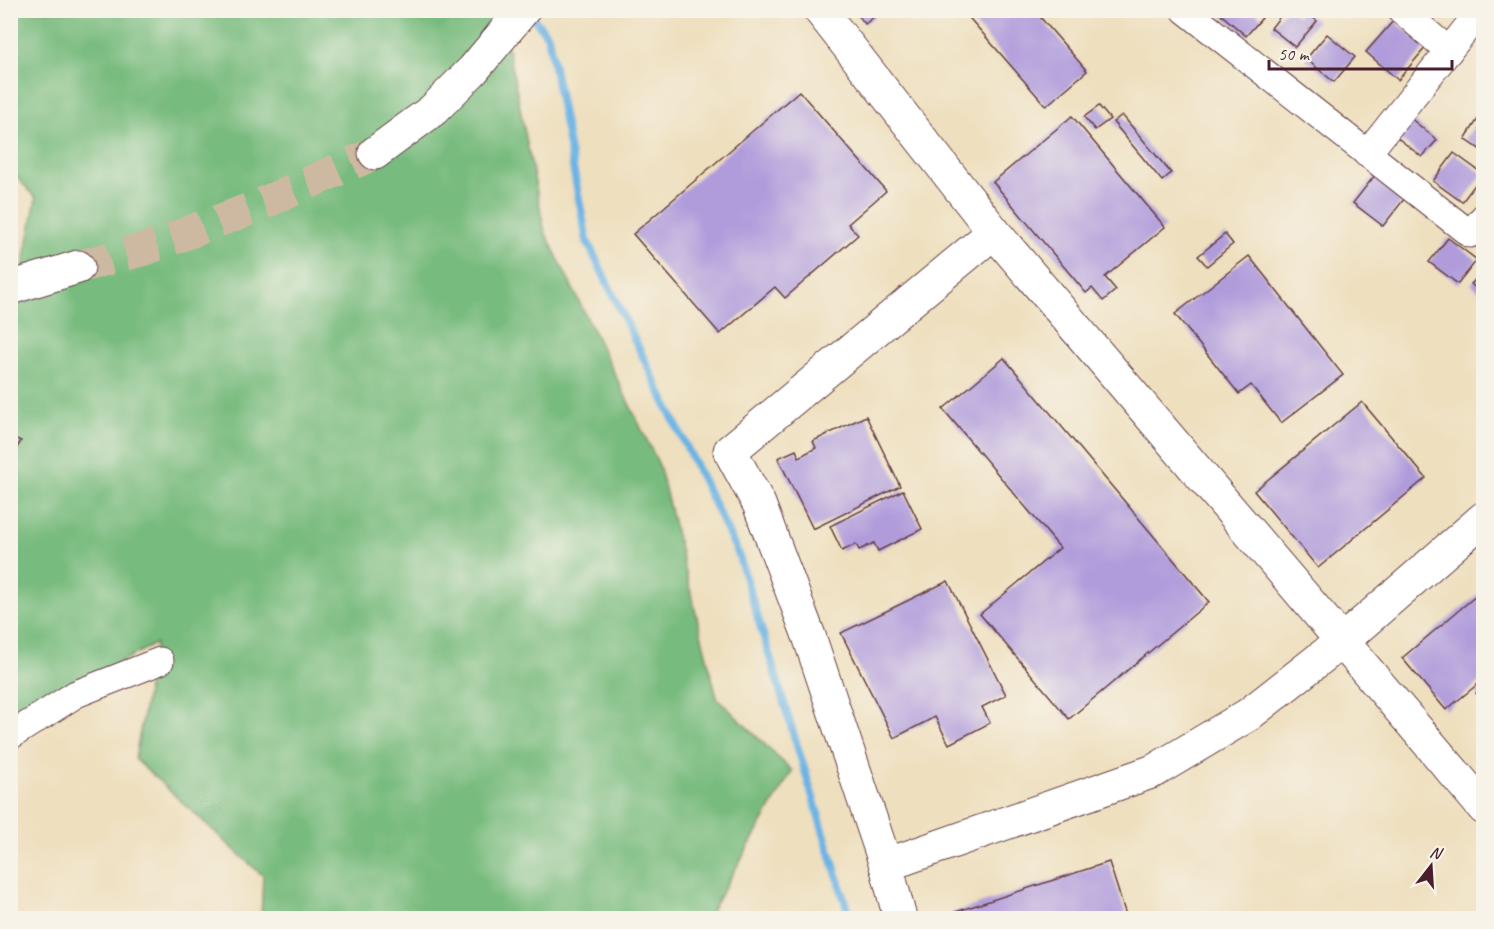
<svg xmlns="http://www.w3.org/2000/svg" width="1494" height="929" font-family="Caveat,sans-serif">
<rect width="100%" height="100%" fill="#f7f3e8"/>
<filter id="ink" filterUnits="userSpaceOnUse"><feTurbulence type="fractalNoise" baseFrequency=".0167" numOctaves="2"/><feDisplacementMap in="SourceGraphic" scale="12" xChannelSelector="R" yChannelSelector="G"/><feConvolveMatrix kernelMatrix="1 2 1 2 8 2 1 2 1" color-interpolation-filters="sRGB"/></filter>
<filter id="wash" filterUnits="userSpaceOnUse"><feTurbulence type="fractalNoise" baseFrequency=".008" numOctaves="4" result="noise"/><feDisplacementMap in="SourceGraphic" scale="24" xChannelSelector="R" yChannelSelector="G"/><feGaussianBlur stdDeviation="1.35" result="paint"/><feColorMatrix in="noise" values="0 0 0 0 0 0 0 0 0 0 0 0 0 0 0 0 0 1.4 0 .05"/><feComposite in="paint" operator="in"/></filter>
<g filter="url(#wash)">
<rect width="100%" height="100%" fill="#eedfbe"/>
<polygon fill="#78bb7e" stroke="#616d54" stroke-width="1.5" points="11,11 498,11 501,14 545,232 659,465 717,698 792,771 707,918 261,918 263,876 135,759 156,643 16,719 11,724 11,334 36,198 11,171"/>
<g fill="none" stroke-linecap="round" stroke-linejoin="round">
<polyline stroke="#6cb4e4" stroke-width="8" points="530,14 548,36 587,241 738,553 850,918"/>
</g>
<g id="blocks">
<g fill="#b09cdb">
<polygon points="854,10 883,10 865,24"/>
<polygon points="968,10 1034,10 1087,71 1046,106 965,13"/>
<polygon points="1216,10 1258,10 1256,13 1262,18 1246,36"/>
<polygon points="1285,10 1290,10 1297,16 1304,10 1317,21 1295,47 1271,28"/>
<polygon points="1394,20 1426,47 1398,80 1366,52"/>
<polygon points="1327,34 1355,57 1334,82 1306,59"/>
<polygon points="799,91 886,191 848,224 858,235 785,298 775,287 720,334 633,234"/>
<polygon points="1099,106 1110,119 1095,130 1084,117"/>
<polygon points="1122,115 1171,173 1162,181 1113,122"/>
<polygon points="1072,116 1165,227 1105,277 1116,290 1103,301 1092,288 1086,293 993,182"/>
<polygon points="1480,116 1484,118 1484,152 1465,139"/>
<polygon points="1409,117 1437,140 1422,157 1394,135"/>
<polygon points="1454,153 1483,174 1462,202 1433,181"/>
<polygon points="1375,175 1405,198 1383,226 1353,203"/>
<polygon points="1225,234 1233,244 1207,266 1198,256"/>
<polygon points="1448,238 1477,260 1458,284 1429,262"/>
<polygon points="1249,256 1343,375 1281,423 1251,385 1239,394 1175,314"/>
<polygon points="1484,271 1484,295 1471,284"/>
<polygon points="1004,358 1209,602 1069,719 980,614 1060,548 943,409"/>
<polygon points="1362,402 1426,478 1318,568 1254,491"/>
<polygon points="866,416 900,486 813,529 778,458 796,450 799,457 816,448 813,441"/>
<polygon points="10,436 21,441 10,459"/>
<polygon points="903,490 922,529 878,551 874,543 859,550 856,544 842,551 830,526"/>
<polygon points="948,581 1006,695 982,707 990,723 949,744 935,717 894,738 841,633"/>
<polygon points="1484,589 1484,679 1446,710 1402,658"/>
<polygon points="1484,687 1484,701 1476,693"/>
<polygon points="1109,862 1127,918 953,918 952,913"/>
</g>
</g>
</g>
<g filter="url(#ink)">
<use href="#blocks" fill-opacity="0" stroke="#633c41" stroke-width="1.5"/>
<g fill="none" stroke-linecap="round" stroke-linejoin="round">
<polyline stroke="#cdb9a1" stroke-width="33" stroke-dasharray="33 16" stroke-linecap="butt" points="78,267 145,249 255,207 375,153"/>
<defs>
<g id="minor">
<polyline points="1185,10 1470,234 1484,217"/>
<polyline points="1401,10 1449,51"/>
<polyline points="1367,154 1481,10"/>
<polyline points="10,736 76,694 160,661"/>
</g>
<g id="tertiary">
<polyline points="820,10 994,232 1484,808"/>
<polyline points="375,153 433,110 473,70 523,10"/>
<polyline points="10,288 78,267"/>
<polyline points="886,865 1154,771 1248,715 1341,642 1484,518"/>
<polyline points="900,918 886,865 809,636 759,504 730,451 994,232"/>
</g>
</defs>
<use href="#minor" stroke="#633c41" stroke-width="29"/>
<use href="#tertiary" stroke="#633c41" stroke-width="35"/>
<use href="#minor" stroke="#fff" stroke-width="27"/>
<use href="#tertiary" stroke="#fff" stroke-width="33"/>
</g>
</g>
<rect width="1494" height="929" fill="none" stroke="#f7f3e8" stroke-width="36"/>
<g transform="translate(1431 866) rotate(17)" stroke="#f7f3e8" stroke-width="4.5" paint-order="stroke">
<path d="M0-4.5L10 22L0 15L-10 22Z" fill="#4a1f2b"/>
<text y="-9" font-size="16" font-weight="bold" text-anchor="middle" fill="#4a1f2b">N</text>
</g>
<path d="M1269 60v9h183v-9" fill="none" stroke="#4a1f2b" stroke-width="3"/>
<text x="1278" y="60" font-size="18" fill="#4a1f2b" stroke="#f7f3e8" stroke-width="4.5" paint-order="stroke">50 m</text>
</svg>
